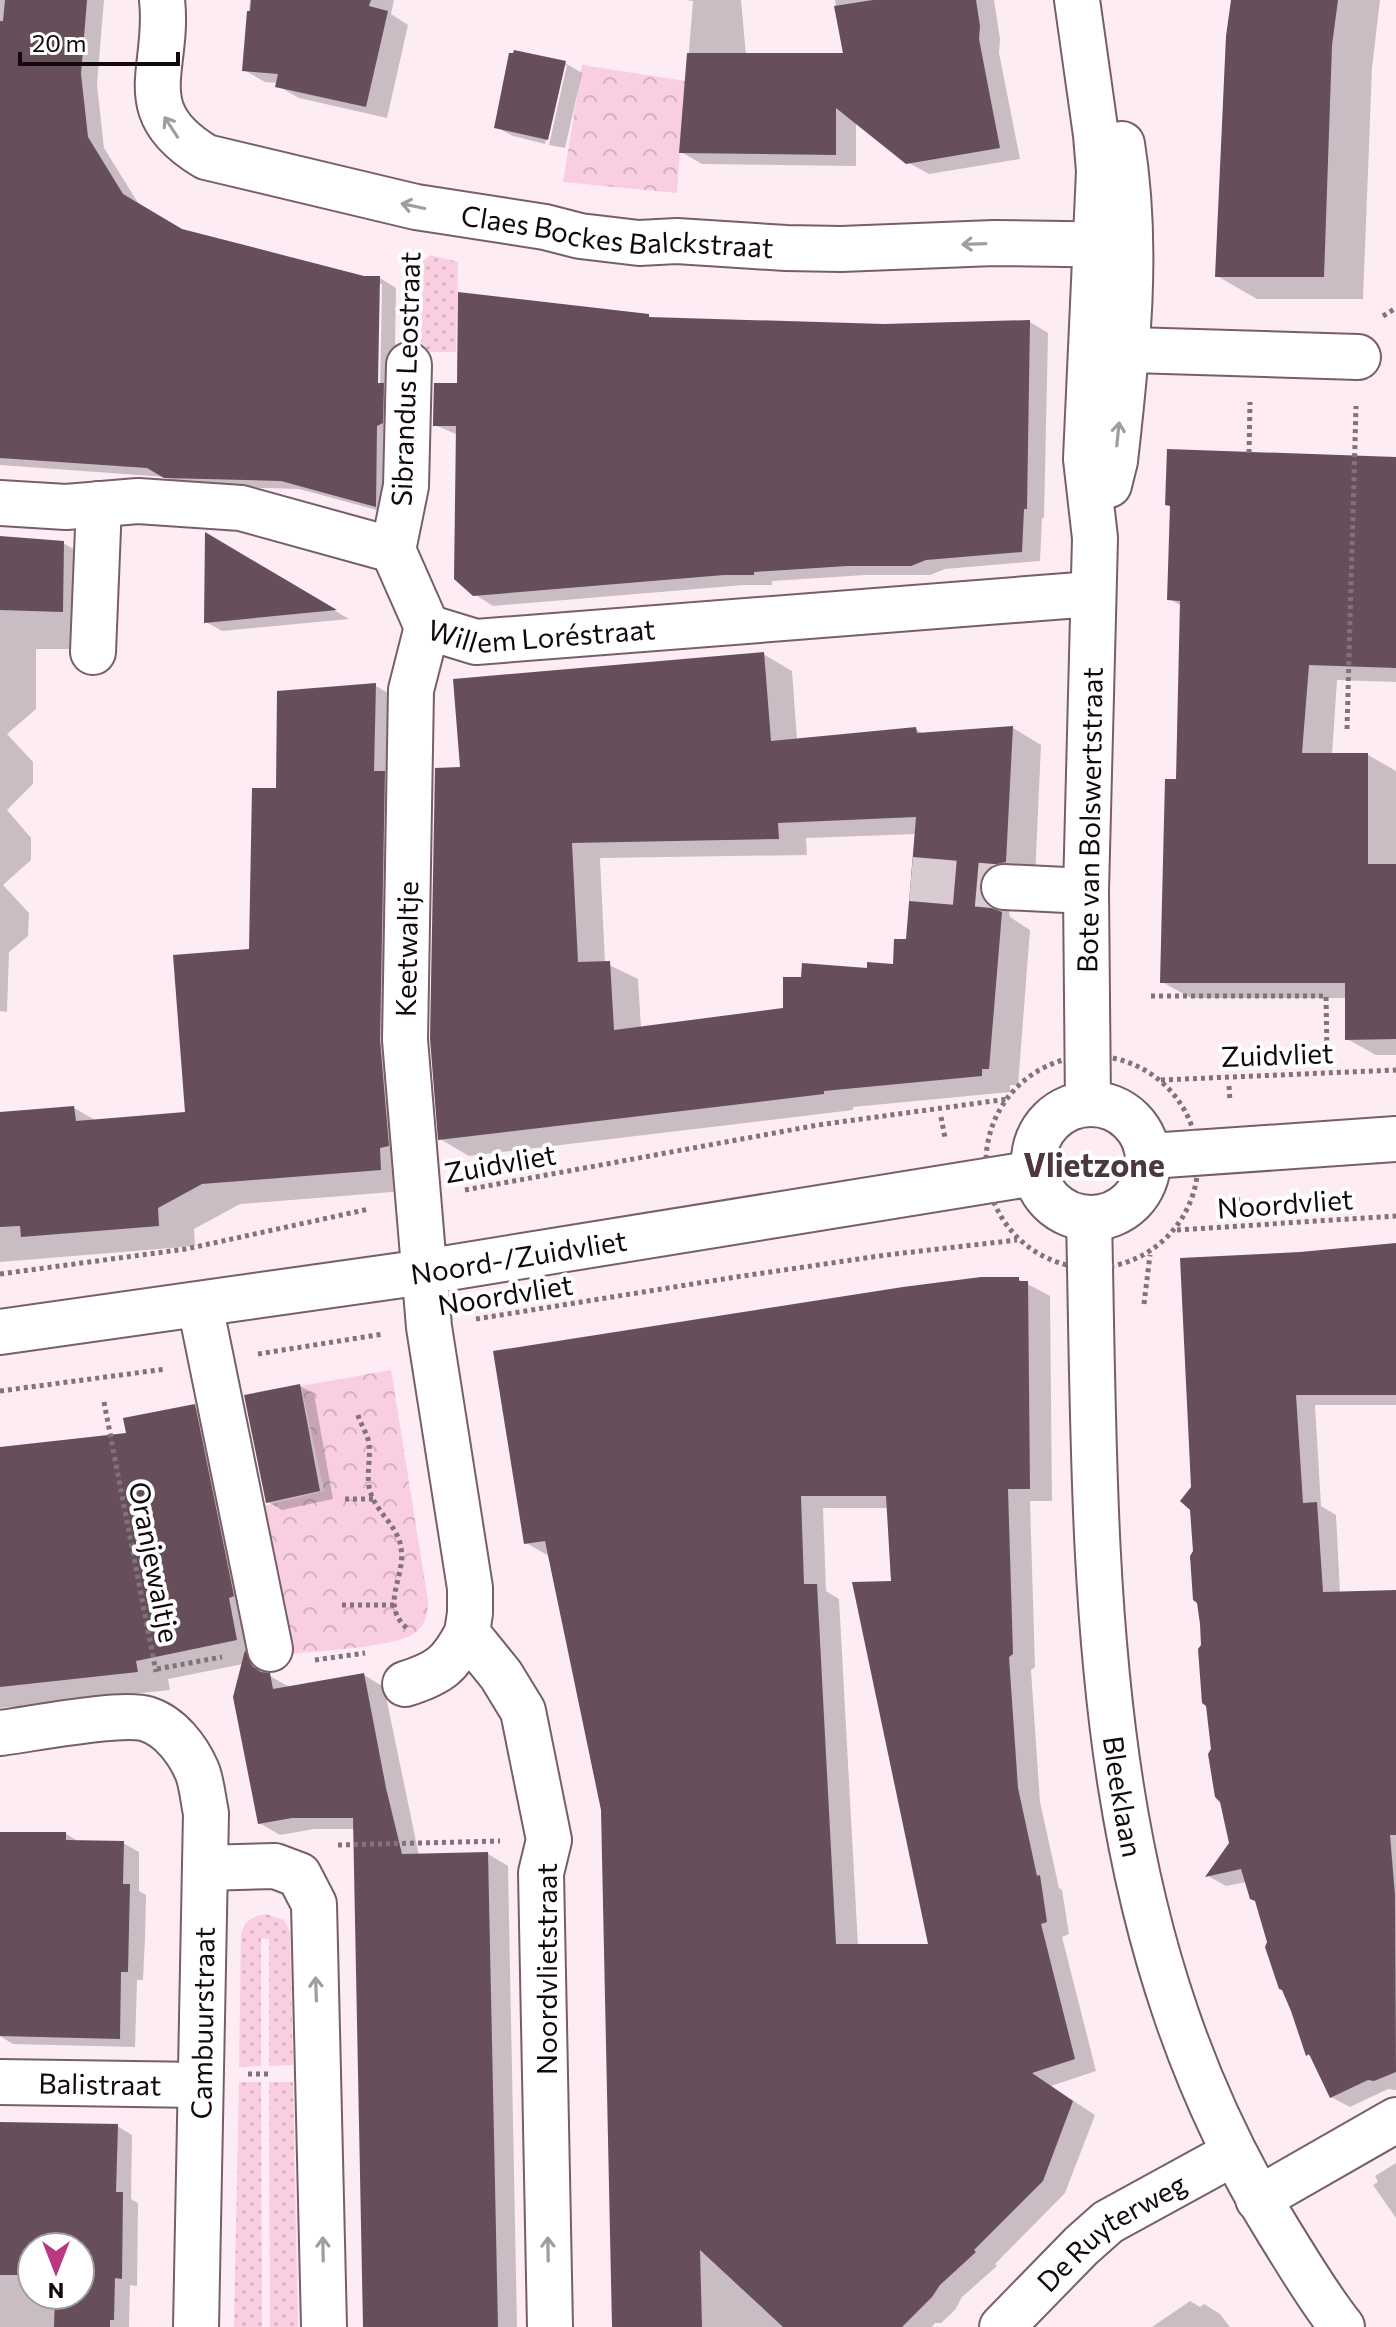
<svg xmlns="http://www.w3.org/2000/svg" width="1396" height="2327" font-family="Commissioner,sans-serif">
<defs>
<pattern id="grass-dots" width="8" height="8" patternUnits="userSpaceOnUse" patternTransform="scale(2)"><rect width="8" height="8" fill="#f9cee1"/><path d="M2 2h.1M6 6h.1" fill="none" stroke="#d4b0c0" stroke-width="1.8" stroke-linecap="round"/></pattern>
<pattern id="park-crowns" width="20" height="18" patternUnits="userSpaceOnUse" patternTransform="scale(2)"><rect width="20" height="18" fill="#f9cee1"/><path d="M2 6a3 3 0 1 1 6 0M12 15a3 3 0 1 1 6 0" fill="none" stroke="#d4b0c0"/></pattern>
</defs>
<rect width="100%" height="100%" fill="#fdecf4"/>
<g fill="url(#grass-dots)">
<polygon points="431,255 458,262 456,352 421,352 423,261"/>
<path d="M 266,1914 L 284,1920 L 290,1932 L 293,2065 L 269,2066 L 269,1939 L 261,1938 L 261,2066 L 239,2067 L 241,1935 C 244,1921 252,1916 266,1914 Z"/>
<polygon points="239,2082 261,2082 262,2327 234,2327"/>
<polygon points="269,2082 293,2082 298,2327 270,2327"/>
</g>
<g fill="url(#park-crowns)">
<polygon points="582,65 685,81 677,193 563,182"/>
<path d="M 391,1370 L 428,1601 C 428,1615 425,1626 413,1634 C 395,1647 317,1651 291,1654 L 259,1507 L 324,1491 L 301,1386 Z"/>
</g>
<g fill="#0003" fill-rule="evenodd">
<path d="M 0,0 L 104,0 L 97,85 L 104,148 L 140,206 L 182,231 L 364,278 L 380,278 L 396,288 L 392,514 L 299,489 L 183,486 L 166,477 L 0,465 ZM 378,284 L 382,284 L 380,393 L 376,393 Z"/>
<polygon points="250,0 394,0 391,14 408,25 387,118 299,98 278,86 278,83 265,82 244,70"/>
<polygon points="685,0 741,0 746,56 843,55 835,0 994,0 1000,39 999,53 1020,159 929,174 907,162 856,121 856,166 702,164 681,152 693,1"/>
<polygon points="1233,0 1380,0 1372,68 1363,299 1257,299 1217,276"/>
<polygon points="565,63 582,73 565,148 549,145 567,65 562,65 545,144 513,136 496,127"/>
<polygon points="648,316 653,319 884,326 1030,322 1048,333 1044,518 1042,518 1040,561 945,569 930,575 866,575 772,581 772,585 744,585 493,606 474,594 458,435 435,425 459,385"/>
<polygon points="207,536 349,619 222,631 206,622"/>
<polygon points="0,538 63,543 100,564 74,649 36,649 36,709 7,734 33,762 33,784 7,810 31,838 31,860 3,885 29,913 28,936 9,952 7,1012 0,1011"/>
<polygon points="1396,546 1396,682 1337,680 1332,755 1368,755 1396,771 1396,1055 1376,1055 1347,1039 1347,998 1191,998 1162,982 1178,782 1182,606 1169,599"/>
<path d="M 763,654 L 792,671 L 797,740 L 916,729 L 925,735 L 1013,728 L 1041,745 L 1035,878 L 1007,902 L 1010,917 L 1030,930 L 1018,1085 L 1010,1085 L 1010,1092 L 853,1107 L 853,1110 L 469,1156 L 440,1139 L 462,769 ZM 917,834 L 908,941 L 895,966 L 869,970 L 785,1010 L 641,1028 L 638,979 L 605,963 L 600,858 L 807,855 L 806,838 Z"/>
<polygon points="376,686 412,707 417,1190 240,1204 194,1229 195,1246 0,1262 0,1114 74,1108 97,1121 187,1114 251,951 277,790"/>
<polygon points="1396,1247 1396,1405 1315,1405 1321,1506 1336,1515 1340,1593 1396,1592 1396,2090 1388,2089 1350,2107 1331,2097 1313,2058 1308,2055 1257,1900 1247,1882 1226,1886 1208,1876 1231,1843 1213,1750 1192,1509"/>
<path d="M 1018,1279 L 1050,1296 L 1052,1501 L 1030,1501 L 1035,1667 L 1031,1670 L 1040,1802 L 1059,1888 L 1062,1890 L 1069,1934 L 1062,1937 L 1096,2071 L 1051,2086 L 1095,2115 L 1065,2193 L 995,2264 L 997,2266 L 962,2297 L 955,2310 L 941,2323 L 935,2323 L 932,2327 L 614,2327 L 603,1809 L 549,1556 L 526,1543 ZM 823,1508 L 889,1508 L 894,1583 L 931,1946 L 858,1946 L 839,1599 L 826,1591 Z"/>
<polygon points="300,1386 314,1394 333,1499 282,1510 268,1502"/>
<polygon points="194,1407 227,1425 265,1664 270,1676 291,1688 364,1675 384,1687 419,1856 488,1854 508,1866 517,2327 364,2327 355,1829 314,1829 280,1835 259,1823 243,1664 168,1679 170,1690 0,1708 0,1449 128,1435"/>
<polygon points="0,1833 66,1834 80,1842 123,1843 139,1852 139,1891 146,1895 145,1938 143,1980 137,1980 135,2047 13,2044 0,2036"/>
<path d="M 0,2124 L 117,2126 L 132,2135 L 131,2199 L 138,2203 L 137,2286 L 130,2285 L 129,2327 L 0,2327 ZM 32,2247 L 80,2247 L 80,2295 L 32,2295 Z"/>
<polygon points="1396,2163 1396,2218 1373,2185 1378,2182 1375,2176"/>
<polygon points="1190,2301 1200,2307 1204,2304 1220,2314 1230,2327 1152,2327"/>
</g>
<g fill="#664f5a" fill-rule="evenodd">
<polygon points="5,0 87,0 81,74 88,137 123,194 182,229 364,276 380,276 378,383 384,383 383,423 377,426 376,507 281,481 164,478 147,468 0,458 0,21 3,21"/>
<polygon points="251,0 371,0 369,6 388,11 366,107 275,87 278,74 242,71 247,11 250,11"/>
<polygon points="873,0 976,0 980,26 979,39 1000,148 906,164 836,108 836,155 679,153 687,53 843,53 834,6"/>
<polygon points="1231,0 1338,0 1332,45 1324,277 1215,277 1226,36"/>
<polygon points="514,50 566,61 548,140 494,128 509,53 513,53"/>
<polygon points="458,292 649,314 649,317 884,324 1030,320 1027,509 1024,509 1022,552 926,560 911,566 847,566 754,572 754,575 724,575 473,596 454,579 456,426 433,426 433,422 434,383 457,383"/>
<polygon points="1167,449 1396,457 1396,668 1309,665 1302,753 1368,753 1368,864 1396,864 1396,1039 1345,1040 1345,983 1160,983 1165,779 1176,779 1180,601 1167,600 1170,506 1165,505"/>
<polygon points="205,532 337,610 204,623"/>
<polygon points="0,536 64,541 63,612 0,610"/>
<path d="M 764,652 L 771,741 L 916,727 L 917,733 L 1013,726 L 1006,862 L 992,865 L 983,874 L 979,885 L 982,899 L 991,908 L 1002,912 L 989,1069 L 982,1069 L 982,1076 L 824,1091 L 824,1094 L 438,1140 L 430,1039 L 435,768 L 460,767 L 453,679 ZM 916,817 L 906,939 L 894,939 L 893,964 L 867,962 L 867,968 L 802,963 L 801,977 L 783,977 L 783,1008 L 614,1030 L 610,961 L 578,962 L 572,843 L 779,839 L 778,823 Z"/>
<polygon points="376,683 374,771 385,771 380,1040 389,1146 380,1148 381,1170 202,1184 158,1208 159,1226 21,1237 20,1226 0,1227 0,1112 74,1106 76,1121 185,1112 173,955 249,949 252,788 276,788 277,691"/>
<polygon points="1396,1243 1396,1395 1296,1395 1303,1503 1317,1502 1323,1592 1396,1590 1396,1835 1390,1835 1395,1895 1396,2072 1374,2081 1368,2080 1330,2098 1309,2054 1306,2056 1291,2011 1282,1990 1279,1989 1265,1947 1267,1942 1255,1901 1250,1899 1241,1869 1205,1877 1229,1843 1220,1802 1215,1797 1208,1754 1211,1749 1206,1706 1202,1703 1198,1649 1201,1645 1200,1624 1197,1603 1193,1600 1190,1556 1193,1551 1190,1510 1180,1501 1191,1487 1180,1258 1300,1252"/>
<path d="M 981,1277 L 1019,1277 L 1019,1281 L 1028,1281 L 1030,1489 L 1008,1489 L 1013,1654 L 1009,1657 L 1018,1788 L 1037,1876 L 1040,1875 L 1047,1922 L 1041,1924 L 1075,2059 L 1032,2073 L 1073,2101 L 1043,2181 L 974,2250 L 976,2252 L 940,2285 L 932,2297 L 902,2327 L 783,2327 L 700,2250 L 702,2327 L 612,2327 L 601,1810 L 545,1541 L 524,1544 L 493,1351 L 903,1287 ZM 801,1496 L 886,1496 L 891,1581 L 852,1582 L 928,1944 L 836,1944 L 817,1584 L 804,1584 Z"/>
<polygon points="300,1384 320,1491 266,1503 244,1395"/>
<polygon points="195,1404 234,1596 229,1598 237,1640 136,1661 138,1672 0,1687 0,1447 126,1433 123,1418"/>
<polygon points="245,1650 252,1666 261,1672 270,1673 273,1689 364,1673 386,1788 402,1854 488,1852 498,2327 363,2327 353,1818 292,1818 258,1824 233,1697"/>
<polygon points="0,1832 66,1832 66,1840 124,1841 123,1884 130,1884 128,1972 121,1972 120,2039 0,2036"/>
<polygon points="0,2122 118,2124 116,2192 123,2192 122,2279 115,2278 114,2320 110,2320 110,2327 54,2327 55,2295 80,2295 80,2247 32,2247 32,2293 25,2293 25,2275 0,2275"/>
</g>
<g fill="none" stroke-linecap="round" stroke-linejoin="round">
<polyline stroke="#dacad1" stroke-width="44" stroke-dasharray="44 22" stroke-linecap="butt" points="911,879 1004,887"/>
<defs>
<g id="minor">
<path id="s1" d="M 162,0 C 170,69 128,110 206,157 L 416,207 L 545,227 L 580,236 L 639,243 L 677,241 L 786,248 L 841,249 L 994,243 L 1130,245"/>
<polyline points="1077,0 1096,135 1099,171 1086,459 1095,538 1086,891 1088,1103"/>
<polyline points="1099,349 1358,357"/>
<path d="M 1109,485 L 1115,461 C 1127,355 1139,250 1122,144"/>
<path id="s2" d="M 0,503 L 66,507 L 138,501 L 241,508 L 393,550 L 427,627 L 476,642 L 1092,594"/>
<polyline points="393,550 406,486 409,365"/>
<polyline points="427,627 411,690 405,1040 429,1327 470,1588 470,1613 467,1633 501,1675 523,1711 549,1840 541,1873 550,2327"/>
<polyline points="93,652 99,504"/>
<polyline points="1004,887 1086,891"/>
<path id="s3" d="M 1089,1218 C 1097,1570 1085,1920 1279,2232 C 1299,2264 1318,2297 1342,2327"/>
<polyline points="200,1305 270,1649"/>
<path d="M 405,1684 C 440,1673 450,1665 467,1633"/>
<path d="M 0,1733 C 32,1729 121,1711 147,1719 C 170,1726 188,1750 197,1771 C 202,1783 203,1800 206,1813 L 196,2327"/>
<polyline points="205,1868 275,1866 299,1875 314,1904 324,2327"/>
<path id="s4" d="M 0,2082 L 200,2085"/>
<polyline points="1258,2199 1396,2120"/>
<path id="s5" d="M 1002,2327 L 1081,2246 L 1108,2222 L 1234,2153"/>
</g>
<g id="major">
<circle cx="1091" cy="1161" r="57"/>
<polyline points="1150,1156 1396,1139"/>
<path id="s6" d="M 0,1332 L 424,1272 L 1035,1173"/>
</g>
</defs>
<use href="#minor" stroke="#765f69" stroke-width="48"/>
<use href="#major" stroke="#765f69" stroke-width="48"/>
<g stroke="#807379" stroke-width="5" stroke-dasharray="4 4" stroke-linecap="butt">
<polyline points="1383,316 1396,308"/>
<polyline points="407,318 407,256"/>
<polyline points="1249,453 1250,402"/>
<polyline points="1347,729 1356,406"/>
<polyline points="1151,996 1326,996 1327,1052"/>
<circle cx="1092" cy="1162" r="106"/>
<polyline points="1161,1080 1396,1070"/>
<polyline points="1229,1086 1230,1101"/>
<polyline points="941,1117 945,1138"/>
<polyline points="465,1190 818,1125 1008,1099"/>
<polyline points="1237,1197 1239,1216"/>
<polyline points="1177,1230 1396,1216"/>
<polyline points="0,1274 186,1249 369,1209"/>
<polyline points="1144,1304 1150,1255"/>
<polyline points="476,1319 736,1277 886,1255 1017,1240"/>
<polyline points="258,1354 383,1334"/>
<polyline points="0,1391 166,1369"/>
<polyline points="104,1402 156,1672"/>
<path d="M 358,1415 C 361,1425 368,1435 369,1444 C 371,1461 365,1479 371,1494 C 378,1514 398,1526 401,1548 C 406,1579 378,1605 409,1630"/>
<polyline points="345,1499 373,1499"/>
<polyline points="342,1605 394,1605"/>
<polyline points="315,1660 365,1653"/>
<polyline points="157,1669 222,1657"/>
<polyline points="338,1845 500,1841"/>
<polyline points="248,2074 270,2074"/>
</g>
<use href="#minor" stroke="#fff" stroke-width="44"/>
<use href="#major" stroke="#fff" stroke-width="44"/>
</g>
<defs><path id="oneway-shaft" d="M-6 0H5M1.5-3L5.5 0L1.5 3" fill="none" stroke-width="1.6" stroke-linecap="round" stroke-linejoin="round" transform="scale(2)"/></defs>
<g stroke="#a09d9e">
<use href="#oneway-shaft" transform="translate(171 127) rotate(-123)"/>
<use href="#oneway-shaft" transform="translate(413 206) rotate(-168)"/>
<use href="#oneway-shaft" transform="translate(974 244) rotate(178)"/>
<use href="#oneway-shaft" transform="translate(1118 434) rotate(-84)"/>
<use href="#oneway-shaft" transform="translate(316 1989) rotate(-92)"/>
<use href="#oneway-shaft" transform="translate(323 2249) rotate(-91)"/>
<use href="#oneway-shaft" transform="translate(548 2249) rotate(-91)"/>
</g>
<g text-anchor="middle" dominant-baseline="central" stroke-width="8" stroke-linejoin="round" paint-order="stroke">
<g font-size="28" fill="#12090d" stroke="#fff">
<text stroke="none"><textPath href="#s1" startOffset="596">Claes Bockes Balckstraat</textPath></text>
<text transform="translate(405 379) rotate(-88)">Sibrandus Leostraat</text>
<text stroke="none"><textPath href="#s2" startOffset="600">Willem Loréstraat</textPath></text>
<text transform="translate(1089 820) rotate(-89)">Bote van Bolswertstraat</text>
<text transform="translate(406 949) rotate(-89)">Keetwaltje</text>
<text transform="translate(1277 1054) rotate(-2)">Zuidvliet</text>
<text transform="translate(500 1163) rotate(-10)">Zuidvliet</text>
<text transform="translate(1285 1203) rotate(-4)">Noordvliet</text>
<text stroke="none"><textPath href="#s6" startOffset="524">Noord-/Zuidvliet</textPath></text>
<text transform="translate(505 1294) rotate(-9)">Noordvliet</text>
<text transform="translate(155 1562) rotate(79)">Oranjewaltje</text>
<text stroke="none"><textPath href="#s3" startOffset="580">Bleeklaan</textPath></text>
<text transform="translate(546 1969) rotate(-90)">Noordvlietstraat</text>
<text transform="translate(202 2023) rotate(-89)">Cambuurstraat</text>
<text stroke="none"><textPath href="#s4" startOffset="100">Balistraat</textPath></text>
<text stroke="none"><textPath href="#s5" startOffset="146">De Ruyterweg</textPath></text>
</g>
<g font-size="32" font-weight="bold" fill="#4c3741" stroke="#fff">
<text x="1094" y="1164">Vlietzone</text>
</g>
</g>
<g transform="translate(56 2271) rotate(180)"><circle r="38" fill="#ffffff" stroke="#a09d9e" stroke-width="2"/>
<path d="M0-6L14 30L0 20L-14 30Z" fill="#ba3882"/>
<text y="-12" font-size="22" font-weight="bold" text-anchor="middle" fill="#12090d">N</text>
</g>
<path d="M20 52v12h158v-12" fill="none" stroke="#12090d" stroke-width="4"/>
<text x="32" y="52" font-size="24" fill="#12090d" stroke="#ffffff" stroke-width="6" paint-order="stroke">20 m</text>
</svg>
